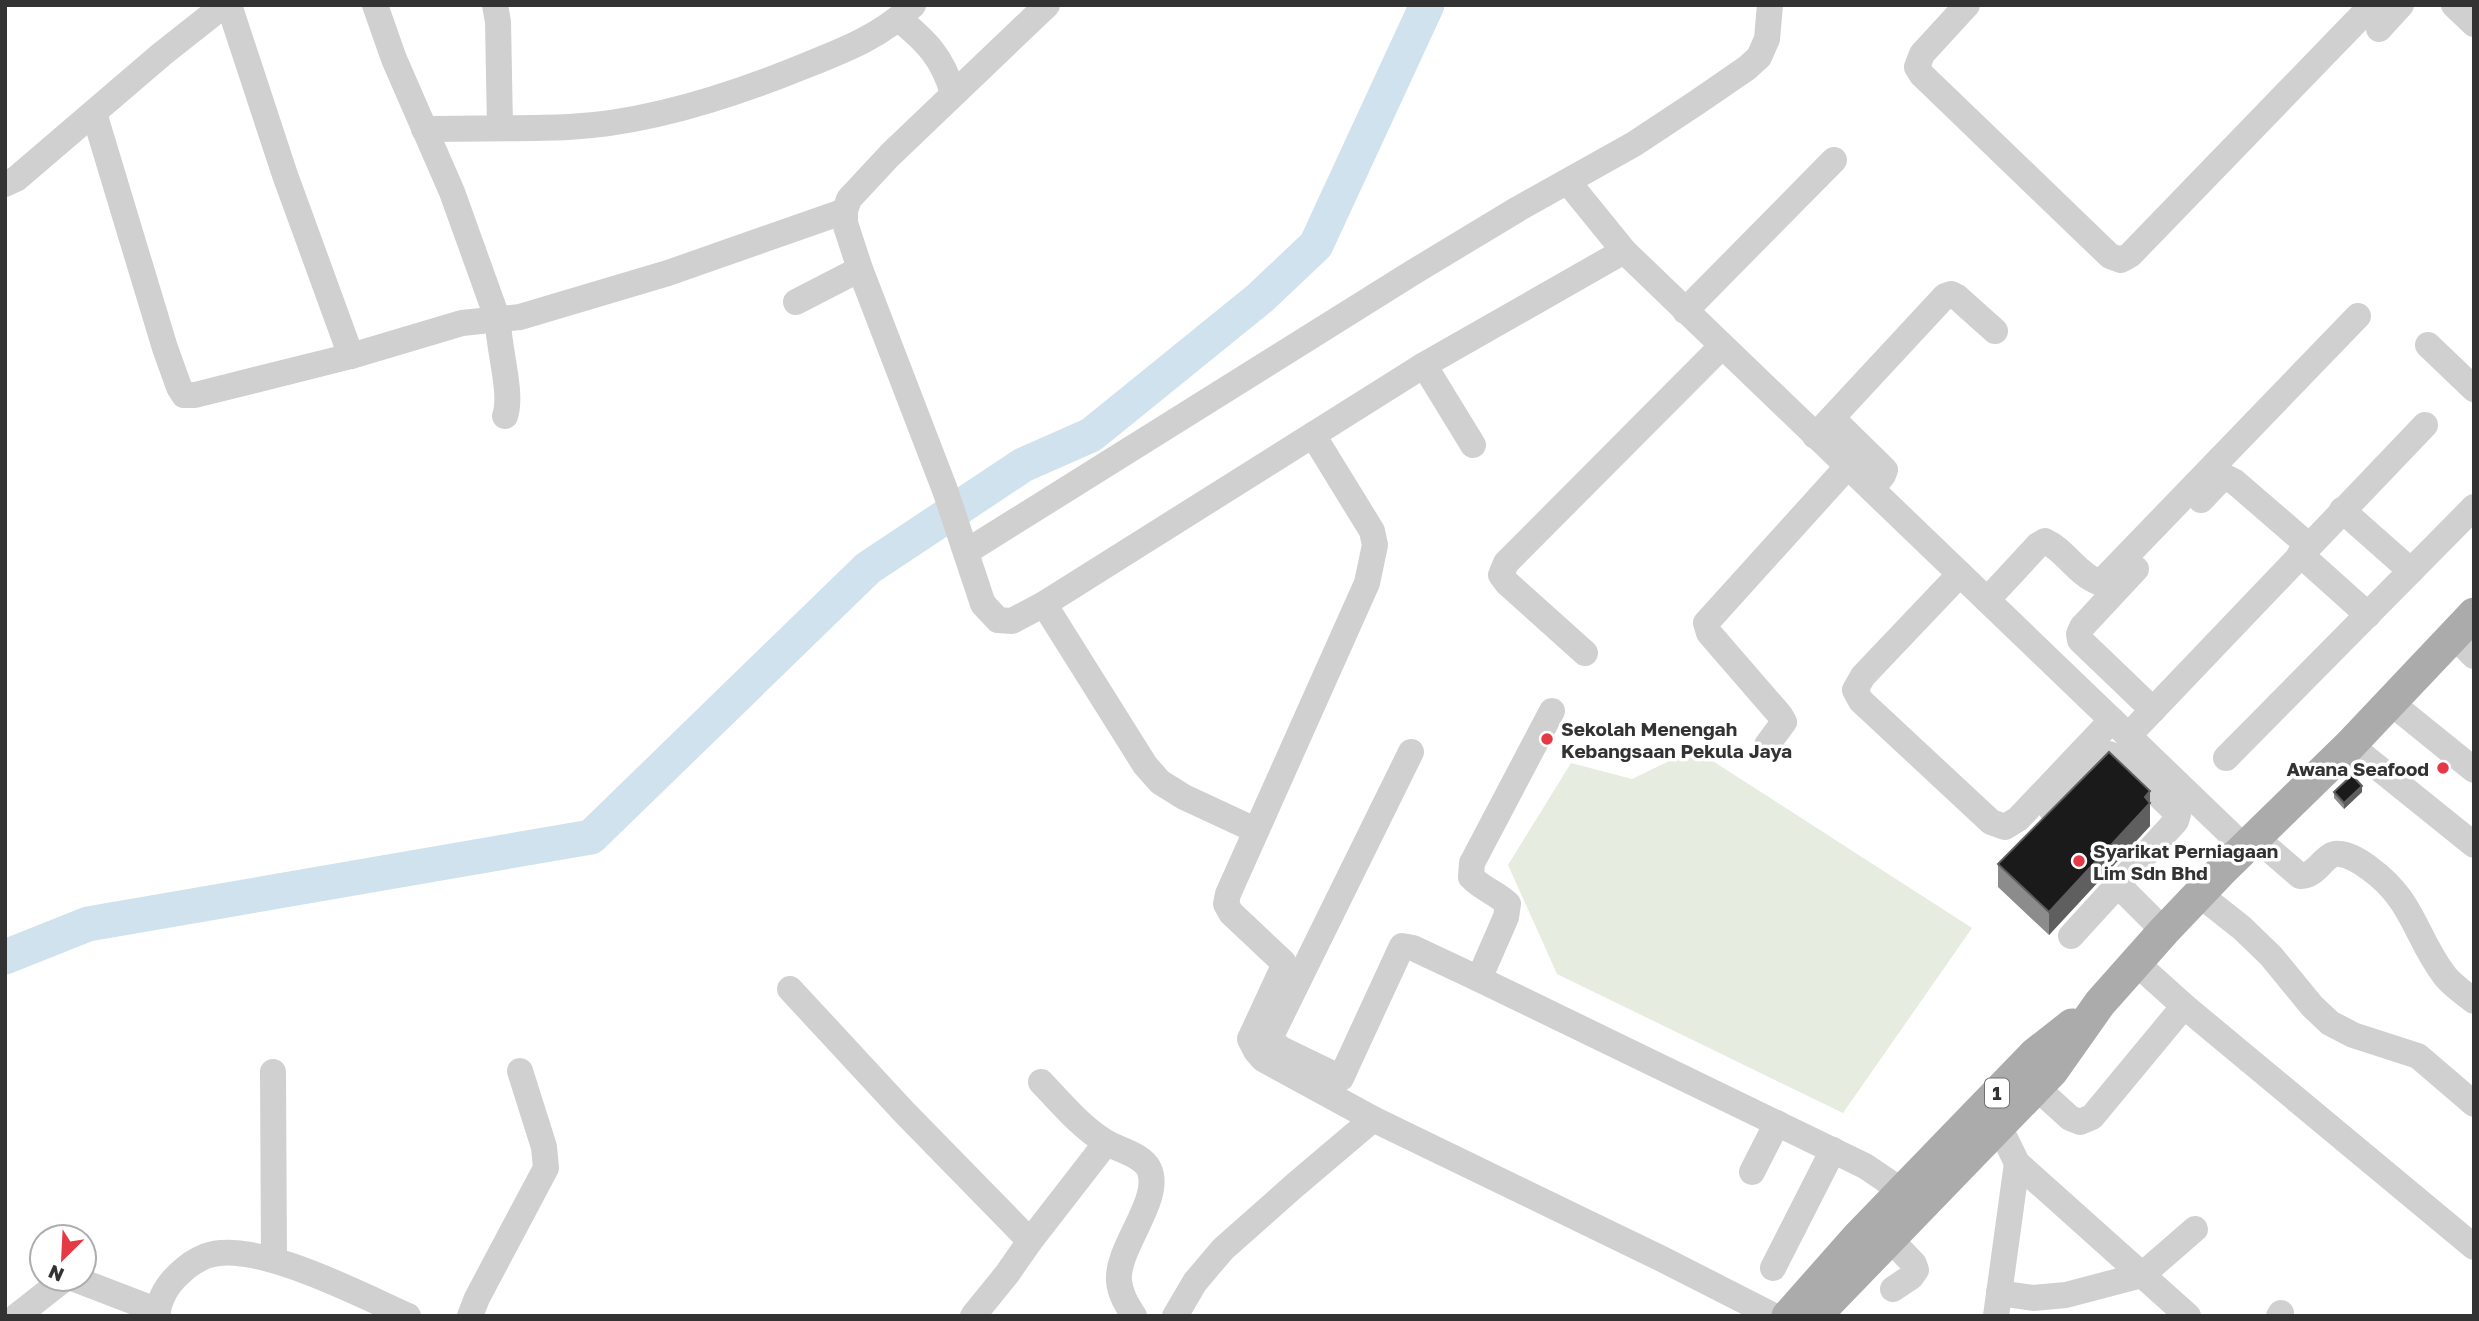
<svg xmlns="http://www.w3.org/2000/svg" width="2479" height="1321" font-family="'Golos Text',sans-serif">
<rect width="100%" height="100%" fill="#fff"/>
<polygon fill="#e6ecdf" points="1694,749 1972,928 1843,1113 1557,974 1508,865 1571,763 1632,779"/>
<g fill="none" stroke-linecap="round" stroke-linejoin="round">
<polyline stroke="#cfe2ee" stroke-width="35" points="5,957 88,924 591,837 868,568 1023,465 1091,435 1260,298 1316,245 1427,5"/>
<g stroke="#d0d0d0" stroke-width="26">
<polyline points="229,5 285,175 351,356 462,323 520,317 668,273 845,211"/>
<path d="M 375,5 L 394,59 L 452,192 L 498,320 C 498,348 513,393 505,416"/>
<polyline points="495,5 498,22 500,127"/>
<polyline points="1047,5 890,155 849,199 845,211 845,223 860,269 945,490 983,604 998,620 1012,621 1044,604 1424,365 1624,251"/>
<polyline points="1967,5 1922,54 1917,67 1922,75 2110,256 2121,260 2130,255 2372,5"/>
<polyline points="2454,5 2474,24"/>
<path d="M 899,19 C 927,42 942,57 953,93"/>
<polyline points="2379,29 2401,5"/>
<polyline points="94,113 165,348 179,387 184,395 195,395 351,356"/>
<path d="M 424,129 C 472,128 521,129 569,127 C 648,123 734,95 807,65 C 845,50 883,35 913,5"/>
<polyline points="1568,182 1624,251 2245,848"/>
<polyline points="5,184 16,179 162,54 224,5"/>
<polyline points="796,302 860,269"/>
<polyline points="1685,311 1834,160"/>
<polyline points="2428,345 2474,389"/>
<polyline points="1424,365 1473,445"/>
<polyline points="1832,418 1885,470 1883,475 1872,489"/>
<polyline points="1313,435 1372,531 1375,545 1367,583 1228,894 1226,904 1231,913 1283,962 1282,970 1250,1039 1256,1051 1263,1059 1373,1119 1662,1259 1774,1316"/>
<polyline points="1815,436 1945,296 1951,294 1957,297 1995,331"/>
<polyline points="2201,500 2220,480 2227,478 2235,482 2308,545"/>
<polyline points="2342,510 2411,571"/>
<polyline points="966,552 1412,273 1518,209 1634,144 1696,103 1747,68 1759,57 1767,39 1770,5"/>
<polyline points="2300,554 2368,615"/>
<polyline points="2136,569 2082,627 2079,634 2080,640 2153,710"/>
<polyline points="1960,574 1863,676 1855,690 1861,701 1991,822 2005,827 2018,819 2112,720"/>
<path d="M 1987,600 L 2038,545 L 2045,541 C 2065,550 2077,574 2098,582 L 2106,577 L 2358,316"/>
<polyline points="1044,604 1145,765 1160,782 1184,797 1255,830"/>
<polyline points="2453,635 2474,656"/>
<polyline points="1585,653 1507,583 1501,575 1506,563 1722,346"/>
<polyline points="2390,702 2474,770"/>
<path d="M 1552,711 L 1472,863 L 1471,877 C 1482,889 1497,893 1508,904 L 1506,917 L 1479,979 L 1865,1166 L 1902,1191 L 1917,1204"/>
<polyline points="2128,736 2425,425"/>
<polyline points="1767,745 1784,722 1780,715 1709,633 1706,623 1848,466"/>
<polyline points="2350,745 2474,845"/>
<polyline points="1411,752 1272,1034 1274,1043 1281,1049 1341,1078 1402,946 1413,948 1479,979"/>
<polyline points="2226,758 2474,507"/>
<polyline points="2052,811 2100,761 2109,754 2120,758 2178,814 2176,821 2071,936"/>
<path d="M 2256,838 L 2300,876 C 2318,877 2324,851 2340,854 C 2351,855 2361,862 2369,868 C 2414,900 2415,937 2445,976 C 2453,986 2464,993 2474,1001"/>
<polyline points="2118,885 2164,931"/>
<polyline points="2199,894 2242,928 2271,956 2312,1006 2330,1023 2353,1035 2418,1056 2474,1104"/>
<polyline points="2135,962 2184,1006 2474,1247"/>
<polyline points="790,989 904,1112 1030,1241 1007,1274 973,1316"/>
<polyline points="273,1072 274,1260"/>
<path d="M 1041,1082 C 1061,1103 1080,1126 1104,1141 C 1117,1150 1142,1154 1149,1169 C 1163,1199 1116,1248 1119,1281 C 1120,1294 1127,1305 1134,1316"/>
<polyline points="2036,1087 2070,1118 2080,1122 2092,1117 2184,1006"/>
<polyline points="1999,1126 2017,1163 2188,1316"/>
<polyline points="1752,1172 1777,1123"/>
<polyline points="1890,1239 1914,1264 1916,1270 1911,1277 1893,1289"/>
<polyline points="1030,1241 1106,1143"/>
<polyline points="1773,1268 1833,1150"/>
<polyline points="75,1279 158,1311"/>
<polyline points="1999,1293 2033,1298 2066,1295 2142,1275 2195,1229"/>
<polyline points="17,1316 64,1279"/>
<path d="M 157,1316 C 159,1300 167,1285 179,1274 C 186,1267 196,1260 206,1256 C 253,1238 363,1296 408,1316"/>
<polyline points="470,1316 477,1298 546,1168 544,1147 520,1071"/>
<polyline points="1175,1316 1195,1282 1223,1249 1294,1186 1373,1119"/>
<polyline points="1996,1316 2017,1163"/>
<polyline points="2279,1316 2281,1313"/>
</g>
<g stroke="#ababab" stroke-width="33">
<polyline points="1788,1316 1858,1237 2035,1054 2072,1025"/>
<polyline points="1815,1316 2052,1071 2100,1003 2164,931 2223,869 2350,745 2474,614"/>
</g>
</g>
<g fill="#8c8c8c">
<polygon points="2150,791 2150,826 2049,935 1998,887 1998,864"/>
<polygon points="2334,792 2362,792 2344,809 2334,798"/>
</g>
<g fill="#5f5f5f">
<polygon points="2362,786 2362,792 2344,809 2344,803"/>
<polygon points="2150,791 2150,826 2049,935 2049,912"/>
</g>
<g fill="#1a1a1a" stroke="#5f5f5f" stroke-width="2">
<polygon points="2109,752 2150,791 2145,797 2150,803 2049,912 1998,864"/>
<polygon points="2352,775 2362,786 2344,803 2334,792"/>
</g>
<g fill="#e63946" stroke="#fff" stroke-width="2.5">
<circle cx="1547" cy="739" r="7"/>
<circle cx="2443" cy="768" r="7"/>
<circle cx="2079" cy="861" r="7"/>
</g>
<g text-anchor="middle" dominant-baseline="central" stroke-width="7" stroke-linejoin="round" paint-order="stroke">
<rect fill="#fff" stroke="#707070" stroke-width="2" x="1985" y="1078.5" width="24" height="29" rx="5"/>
<g font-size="18" font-weight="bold" fill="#333">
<text x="1997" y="1093">1</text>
</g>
<g font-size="19" font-weight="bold" fill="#333" stroke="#fff" text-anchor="start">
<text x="1561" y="728">Sekolah Menengah<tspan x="1561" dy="22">Kebangsaan Pekula Jaya</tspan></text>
<text x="2429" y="768" text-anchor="end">Awana Seafood</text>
<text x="2093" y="850">Syarikat Perniagaan<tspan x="2093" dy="22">Lim Sdn Bhd</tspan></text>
</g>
</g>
<rect width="2479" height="1321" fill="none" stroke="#333333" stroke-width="14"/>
<g transform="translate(63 1258) rotate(204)"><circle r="33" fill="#ffffff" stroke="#adadad" stroke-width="2"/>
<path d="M0-5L12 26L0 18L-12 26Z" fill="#e63946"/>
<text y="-10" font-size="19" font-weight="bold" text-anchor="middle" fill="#333333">N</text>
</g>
</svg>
